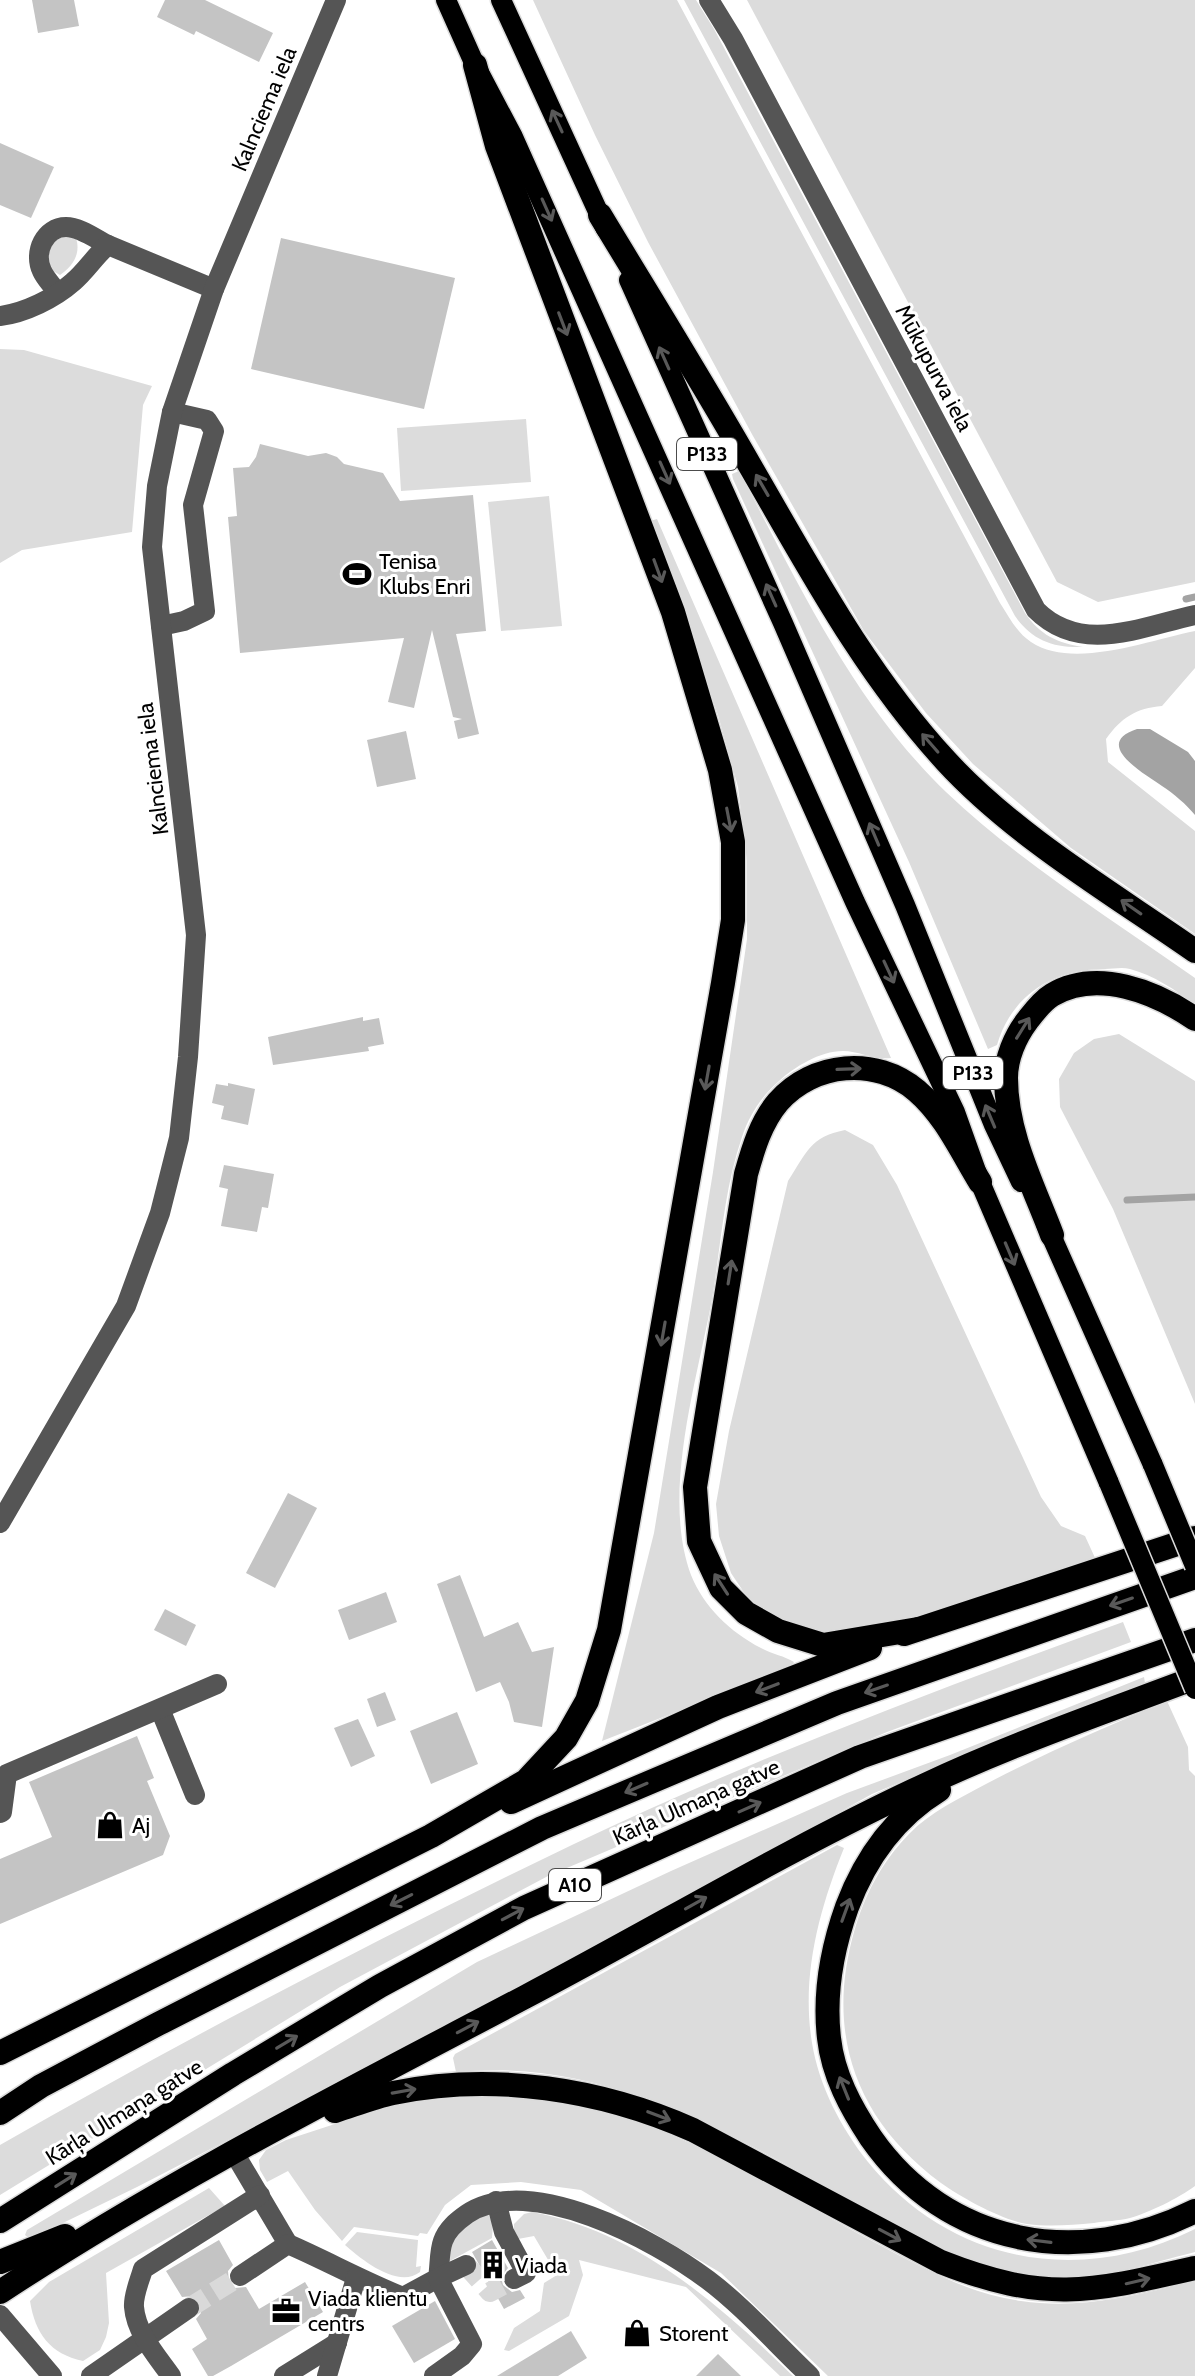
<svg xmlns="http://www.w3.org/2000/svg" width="1195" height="2376" font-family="Cabin,sans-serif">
<rect width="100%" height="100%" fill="#fff"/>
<g fill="#dcdcdc">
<path d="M 533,0 L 677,0 L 1000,603 C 1009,617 1017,633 1031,642 C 1073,670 1149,640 1195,631 L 1195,668 L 1162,706 C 1136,708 1121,718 1106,739 L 1108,762 L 1195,831 L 1195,934 L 1071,848 L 973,764 L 926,713 L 864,631 L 753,436 L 648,242 L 595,135 Z"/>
<path d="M 684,0 L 696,0 L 714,29 L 1025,613 C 1040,635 1057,643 1083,647 C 1053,648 1032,640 1015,616 Z"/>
<polygon points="747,0 1195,0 1195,582 1098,602 1057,582"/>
<path d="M 65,235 L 76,238 C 81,254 73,266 60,275 L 46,267 L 47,246 Z"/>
<polygon points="0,349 24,350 152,386 143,405 132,532 22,550 0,563"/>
<polygon points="526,419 531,482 401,491 397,428"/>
<path d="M 739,471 C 798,583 853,702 946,792 C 1021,863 1111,919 1195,978 L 1195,1005 C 1176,990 1153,975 1130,969 C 1122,967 1113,969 1105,969 C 1055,968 1011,995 997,1045 L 988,1049 L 909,862 L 733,479 L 732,474 Z"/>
<polygon points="549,496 562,626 501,631 488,502"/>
<path d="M 657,519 L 891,1058 C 874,1060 859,1051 843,1051 C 820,1051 794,1067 778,1082 C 761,1097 749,1116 742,1137 C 724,1189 721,1245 712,1299 C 697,1381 661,1494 691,1575 C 704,1607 730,1632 761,1648 C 772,1654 784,1656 794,1662 L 791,1667 L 602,1741 L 654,1533 L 713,1172 L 747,939 L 747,861 L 738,787 L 718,715 L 650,521 Z"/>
<polygon points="1119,1034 1195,1081 1195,1404 1113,1209 1060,1107 1059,1079 1074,1053 1094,1039"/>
<path d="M 845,1130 L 873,1145 L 897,1185 L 1041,1497 L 1061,1526 L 1085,1536 L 1096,1560 L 922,1615 L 859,1629 L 824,1632 L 802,1627 L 771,1614 L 749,1600 L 731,1573 L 719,1536 L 716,1504 L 729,1431 L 788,1181 C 807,1152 810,1137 845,1130 Z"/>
<path d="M 1123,1622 L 1131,1642 L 887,1732 L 548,1876 L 340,1987 L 0,2195 L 0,2145 C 187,2038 380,1937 574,1844 C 752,1759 938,1689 1123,1622 Z"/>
<polygon points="1144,1677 1145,1683 1060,1715 872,1794 695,1893 396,2053 137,2187 30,2239 25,2235 27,2230 477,1962 671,1871 847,1793 950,1755"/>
<path d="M 1167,1701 L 1188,1747 L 1189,1770 L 1195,1776 L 1195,2186 C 1179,2198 1148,2213 1130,2218 C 1119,2221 1105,2221 1094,2223 C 1071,2225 1050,2227 1027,2224 C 1002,2220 962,2198 941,2183 C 856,2120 825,2034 854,1932 C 865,1894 881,1863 909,1834 C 930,1812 960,1798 986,1784 C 1045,1753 1106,1727 1167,1701 Z"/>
<path d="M 837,1845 L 844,1848 C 819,1910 801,1976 812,2043 C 819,2086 841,2128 868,2162 C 950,2263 1079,2287 1195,2229 L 1195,2252 C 1148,2264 1102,2280 1053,2278 C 978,2274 915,2236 851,2201 C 727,2131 605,2058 456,2072 L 453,2058 L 455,2054 Z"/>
<path d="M 470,2096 C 500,2097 531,2097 561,2102 C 669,2119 764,2183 859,2234 C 911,2261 962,2293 1021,2301 C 1081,2310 1137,2295 1195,2281 L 1195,2376 L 828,2376 L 721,2273 L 581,2190 L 521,2182 L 471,2185 L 445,2205 L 427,2234 L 420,2233 L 418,2236 L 354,2227 L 342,2241 L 315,2210 L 288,2171 L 267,2182 L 260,2170 L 259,2160 L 266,2150 L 286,2140 L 396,2104 Z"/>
<path d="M 209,2188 L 225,2206 L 106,2273 L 109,2323 L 106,2337 L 100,2350 L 83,2361 C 50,2354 35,2333 30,2301 L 49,2282 Z"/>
<path d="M 532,2212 C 636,2231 719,2304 793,2376 L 780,2376 L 686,2287 L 579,2260 L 583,2275 L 569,2316 L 509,2351 L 504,2350 L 514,2328 L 540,2311 L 544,2283 L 557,2275 L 534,2236 L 518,2239 L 514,2233 L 514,2224 L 524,2214 Z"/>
<path d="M 488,2214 L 493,2224 L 492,2238 L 448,2262 C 450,2234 462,2223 488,2214 Z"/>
<path d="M 357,2232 L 418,2240 L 416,2267 L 421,2266 L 420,2272 C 398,2289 362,2260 345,2245 Z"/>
</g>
<path fill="#a3a3a3" d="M 1137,729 L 1150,729 L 1188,752 L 1195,761 L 1195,815 C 1186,804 1174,794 1162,786 C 1145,774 1091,744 1137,729 Z"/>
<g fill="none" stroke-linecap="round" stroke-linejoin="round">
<g stroke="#a3a3a3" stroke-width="7">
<polyline points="1186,599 1195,597"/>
<polyline points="1127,1200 1195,1197"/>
</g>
</g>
<g fill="#c4c4c4">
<polygon points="32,0 74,0 79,26 38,33"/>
<polygon points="165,0 205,0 273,33 259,62 196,31 194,35 157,17"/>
<polygon points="0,143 54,167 31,218 0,205"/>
<polygon points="281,238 455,278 424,409 251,369"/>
<polygon points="260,444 308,456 326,453 337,457 344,464 383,473 400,501 473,495 486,631 456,634 479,734 458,739 454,721 462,719 453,717 432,630 414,708 388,702 404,638 240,653 228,517 237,516 233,468 249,467 256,457"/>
<polygon points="406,731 416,779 377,787 367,740"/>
<polygon points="363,1017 363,1021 379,1018 384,1044 368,1047 369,1051 273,1065 268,1037"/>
<polygon points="228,1083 255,1089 248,1125 221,1119 224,1106 212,1103 216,1084 228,1086"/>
<polygon points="224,1165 274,1174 268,1208 262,1207 257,1232 221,1226 228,1189 219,1187"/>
<polygon points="288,1493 317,1508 275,1588 246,1573"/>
<polygon points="460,1575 484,1637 518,1622 532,1652 554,1647 542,1727 514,1722 509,1702 500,1682 476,1692 437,1584"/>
<polygon points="386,1592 397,1622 349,1640 338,1610"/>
<polygon points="165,1609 196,1625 186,1646 154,1630"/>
<polygon points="385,1692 396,1720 377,1727 367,1699"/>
<polygon points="457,1712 478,1764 431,1784 410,1731"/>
<polygon points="358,1719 375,1756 351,1767 334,1728"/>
<polygon points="137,1736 154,1778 147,1781 170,1836 163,1855 0,1924 0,1859 52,1837 29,1782"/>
<polygon points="219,2240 233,2265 228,2271 229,2282 235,2288 246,2287 259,2309 305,2282 323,2312 231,2366 213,2376 208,2376 192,2349 207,2339 196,2319 201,2313 200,2301 194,2296 182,2297 166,2271"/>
<polygon points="492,2240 508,2268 501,2277 503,2285 512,2292 520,2290 525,2298 504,2309 472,2252"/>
<polygon points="435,2301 455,2339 414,2363 392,2326"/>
<polygon points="571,2331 587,2358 558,2376 497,2376"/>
<polygon points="718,2354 741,2376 696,2376"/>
</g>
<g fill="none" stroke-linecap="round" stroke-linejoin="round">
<g stroke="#d9d9d9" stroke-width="20" stroke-dasharray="20 10" stroke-linecap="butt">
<polyline points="466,2265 490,2292 514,2279"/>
<polyline points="189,2308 240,2276"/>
</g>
<defs>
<g id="major">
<polyline points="446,0 475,65 513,137 855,902 955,1112 980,1182 1109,1483"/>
<polyline points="501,0 606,229"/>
<polyline points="629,280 783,623 905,905 994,1125 1021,1182"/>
<polyline points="1046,1224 1153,1465"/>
</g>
<g id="highway">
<path d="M 600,215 C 650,298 701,380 749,464 C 809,567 864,672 946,761 C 1015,836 1112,893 1195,951"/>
<path d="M 1052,1235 C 1033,1185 1006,1133 1006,1078 C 1006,1058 1015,1037 1027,1021 C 1034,1012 1042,1001 1052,995 C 1097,968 1156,992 1195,1019"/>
<path d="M 918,1629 L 823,1645 L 778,1631 L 746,1613 L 721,1588 L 699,1541 L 695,1487 L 746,1174 C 753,1149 761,1122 778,1102 C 813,1062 876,1056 917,1091 C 945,1115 961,1151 980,1182"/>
<polyline points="904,1634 1195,1538"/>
<path d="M 939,1790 C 895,1817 865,1859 847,1907 C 832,1949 824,1994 829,2038 C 833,2075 851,2108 871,2138 C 947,2247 1080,2269 1195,2211"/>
<polyline points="511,1802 718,1707 870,1648"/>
<polyline points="0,2053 431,1836 526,1781 566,1738 587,1701 609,1630 723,983 733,920 733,842 720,770 673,612 497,146 475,65"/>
<path d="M 335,2111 C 354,2105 374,2097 393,2093 C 493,2072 601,2089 693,2130 L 941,2262 C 1045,2303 1090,2292 1195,2268"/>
<polyline points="0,2113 41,2086 158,2024 542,1828 837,1703 1195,1577"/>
<polyline points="0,2221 233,2074 380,1986 524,1908 860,1757 1195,1640"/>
<polyline points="0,2262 65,2236"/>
<path d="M 0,2292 C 168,2181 347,2091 525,1997 C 658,1927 788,1849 925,1785 C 1012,1744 1105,1712 1195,1678"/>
</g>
</defs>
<use href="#major" stroke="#dbdbdb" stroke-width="23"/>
<use href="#highway" stroke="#dbdbdb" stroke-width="27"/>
<g stroke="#555" stroke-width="20">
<path d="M 709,0 L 733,39 L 1036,610 C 1081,655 1140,627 1195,615"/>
<path d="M 57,292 C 52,285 45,278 42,271 C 33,252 45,227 66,227 C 80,227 96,239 108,245"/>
<path d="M 0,316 C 25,313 55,298 73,282 C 86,271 95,256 108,245 L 214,289"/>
<polyline points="161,626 184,621 205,611 193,505 214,431 207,420 172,412"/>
<polyline points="0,1523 126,1306 160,1213 179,1138 188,1057 196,935 152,547 157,486 172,412 214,289 336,0"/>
<polyline points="160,1709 195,1795"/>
<polyline points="0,1813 2,1812 7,1774 217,1684"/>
<polyline points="233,2151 288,2244"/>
<polyline points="496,2201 504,2232 526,2273 514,2279"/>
<path d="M 240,2276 L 288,2244 C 327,2261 363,2281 403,2297 L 438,2278 C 440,2266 439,2252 443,2241 C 447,2229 457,2221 467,2214 C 529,2172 655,2240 708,2280 C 744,2307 777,2345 810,2376"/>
<polyline points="0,2315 52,2376"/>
<polyline points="91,2376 189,2308"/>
<path d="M 171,2376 C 157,2356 136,2333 134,2307 C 133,2295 140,2280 143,2269 L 260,2195"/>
<polyline points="284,2376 337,2343"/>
<polyline points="327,2376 356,2278"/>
<polyline points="434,2376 462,2356 472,2344 438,2278 466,2265"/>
</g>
<use href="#major" stroke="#000" stroke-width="20"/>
<use href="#highway" stroke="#000" stroke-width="24"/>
<defs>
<g id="major-bridge">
<polyline points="1153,1465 1195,1566"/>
<polyline points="1109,1483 1195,1689"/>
</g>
</defs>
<use href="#major-bridge" stroke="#dbdbdb" stroke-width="23" stroke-linecap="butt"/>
<use href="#major-bridge" stroke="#000" stroke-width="20"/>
</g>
<defs><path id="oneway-shaft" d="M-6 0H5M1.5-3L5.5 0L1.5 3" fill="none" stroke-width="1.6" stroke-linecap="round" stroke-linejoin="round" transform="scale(2)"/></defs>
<g stroke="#595959">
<use href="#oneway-shaft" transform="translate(557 121) rotate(-115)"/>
<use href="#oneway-shaft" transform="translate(547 210) rotate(66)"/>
<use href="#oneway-shaft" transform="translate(563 324) rotate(69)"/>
<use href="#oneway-shaft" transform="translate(664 358) rotate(-114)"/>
<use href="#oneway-shaft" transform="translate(665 473) rotate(66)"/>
<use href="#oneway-shaft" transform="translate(762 485) rotate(-120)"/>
<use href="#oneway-shaft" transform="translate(658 571) rotate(70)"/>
<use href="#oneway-shaft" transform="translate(771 595) rotate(-114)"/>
<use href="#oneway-shaft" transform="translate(930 743) rotate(-131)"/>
<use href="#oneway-shaft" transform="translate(729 820) rotate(79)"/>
<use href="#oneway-shaft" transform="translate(874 834) rotate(-113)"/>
<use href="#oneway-shaft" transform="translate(1131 907) rotate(-145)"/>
<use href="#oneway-shaft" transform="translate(889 972) rotate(65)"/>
<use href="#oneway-shaft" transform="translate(1023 1028) rotate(-58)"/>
<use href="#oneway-shaft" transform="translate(849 1069) rotate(-2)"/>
<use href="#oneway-shaft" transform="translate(707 1078) rotate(100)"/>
<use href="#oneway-shaft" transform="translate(990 1116) rotate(-113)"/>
<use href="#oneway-shaft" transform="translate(1010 1254) rotate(67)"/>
<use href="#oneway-shaft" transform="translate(730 1272) rotate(-81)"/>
<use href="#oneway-shaft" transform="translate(663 1334) rotate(100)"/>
<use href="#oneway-shaft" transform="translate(721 1584) rotate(-123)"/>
<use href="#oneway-shaft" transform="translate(1121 1602) rotate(161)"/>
<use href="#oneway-shaft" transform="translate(767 1688) rotate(159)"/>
<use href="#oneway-shaft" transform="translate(876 1689) rotate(161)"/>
<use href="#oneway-shaft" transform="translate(636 1788) rotate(157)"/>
<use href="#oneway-shaft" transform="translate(750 1807) rotate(-24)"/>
<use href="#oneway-shaft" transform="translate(401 1900) rotate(153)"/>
<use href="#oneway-shaft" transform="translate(696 1903) rotate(-29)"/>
<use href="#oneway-shaft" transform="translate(846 1910) rotate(-70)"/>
<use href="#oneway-shaft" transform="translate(513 1914) rotate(-28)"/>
<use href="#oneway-shaft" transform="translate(468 2027) rotate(-28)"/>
<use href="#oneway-shaft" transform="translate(287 2042) rotate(-31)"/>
<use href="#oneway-shaft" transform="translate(844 2088) rotate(-112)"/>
<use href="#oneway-shaft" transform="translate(404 2091) rotate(-10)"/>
<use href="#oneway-shaft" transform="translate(659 2116) rotate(21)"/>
<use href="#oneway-shaft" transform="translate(66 2180) rotate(-32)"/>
<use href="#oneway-shaft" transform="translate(890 2235) rotate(28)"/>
<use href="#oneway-shaft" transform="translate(1039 2241) rotate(-173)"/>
<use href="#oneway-shaft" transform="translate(1138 2281) rotate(-13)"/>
</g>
<defs>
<symbol id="stadium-bare" viewBox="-9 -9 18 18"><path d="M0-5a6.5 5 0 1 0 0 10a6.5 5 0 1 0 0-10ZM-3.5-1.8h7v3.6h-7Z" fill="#000" stroke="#fff" stroke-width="2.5" paint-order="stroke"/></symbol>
<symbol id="shop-bare" viewBox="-9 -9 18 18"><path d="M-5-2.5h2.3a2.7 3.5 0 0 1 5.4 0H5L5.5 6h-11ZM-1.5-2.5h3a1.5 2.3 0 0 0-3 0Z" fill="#000" stroke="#fff" stroke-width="2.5" paint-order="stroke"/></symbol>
<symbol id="building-bare" viewBox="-9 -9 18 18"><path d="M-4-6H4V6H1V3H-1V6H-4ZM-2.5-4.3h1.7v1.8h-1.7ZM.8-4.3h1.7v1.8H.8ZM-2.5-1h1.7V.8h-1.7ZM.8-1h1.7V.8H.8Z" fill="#000" stroke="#fff" stroke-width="2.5" paint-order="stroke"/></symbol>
<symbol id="office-bare" viewBox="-9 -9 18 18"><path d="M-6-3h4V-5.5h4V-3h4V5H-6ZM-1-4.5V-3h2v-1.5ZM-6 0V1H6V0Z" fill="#000" stroke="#fff" stroke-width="2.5" paint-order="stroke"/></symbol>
</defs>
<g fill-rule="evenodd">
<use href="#stadium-bare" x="337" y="554" width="40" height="40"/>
<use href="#shop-bare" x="90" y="1805" width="40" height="40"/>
<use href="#building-bare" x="473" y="2245" width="40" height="40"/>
<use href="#office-bare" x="266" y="2291" width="40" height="40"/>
<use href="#shop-bare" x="617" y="2313" width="40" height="40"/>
</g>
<g text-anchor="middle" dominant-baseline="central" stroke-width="6" stroke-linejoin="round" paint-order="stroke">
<g fill="#fff" stroke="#4c4c4c" stroke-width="2">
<rect x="677" y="438" width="60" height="32" rx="6"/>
<rect x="943" y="1057" width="60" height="32" rx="6"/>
<rect x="549" y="1869" width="52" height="32" rx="6"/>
</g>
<g font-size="20" font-weight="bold" fill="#000">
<text x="707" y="454">P133</text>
<text x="973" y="1073">P133</text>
<text x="575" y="1885">A10</text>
</g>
<g font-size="22" fill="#000" stroke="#fff">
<text transform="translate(264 109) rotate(-67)">Kalnciema iela</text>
<text transform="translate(934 368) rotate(62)">Mūkupurva iela</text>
<text transform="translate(153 769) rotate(-97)">Kalnciema iela</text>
<text transform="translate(696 1802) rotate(-24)">Kārļa Ulmaņa gatve</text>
<text transform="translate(124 2112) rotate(-32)">Kārļa Ulmaņa gatve</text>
</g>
<g font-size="22" fill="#000" stroke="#fff" text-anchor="start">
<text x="379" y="561">Tenisa<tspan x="379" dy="25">Klubs Enri</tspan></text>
<text x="132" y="1825">Aj</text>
<text x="515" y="2265">Viada</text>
<text x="308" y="2298">Viada klientu<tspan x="308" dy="25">centrs</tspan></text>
<text x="659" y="2333">Storent</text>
</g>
</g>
</svg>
